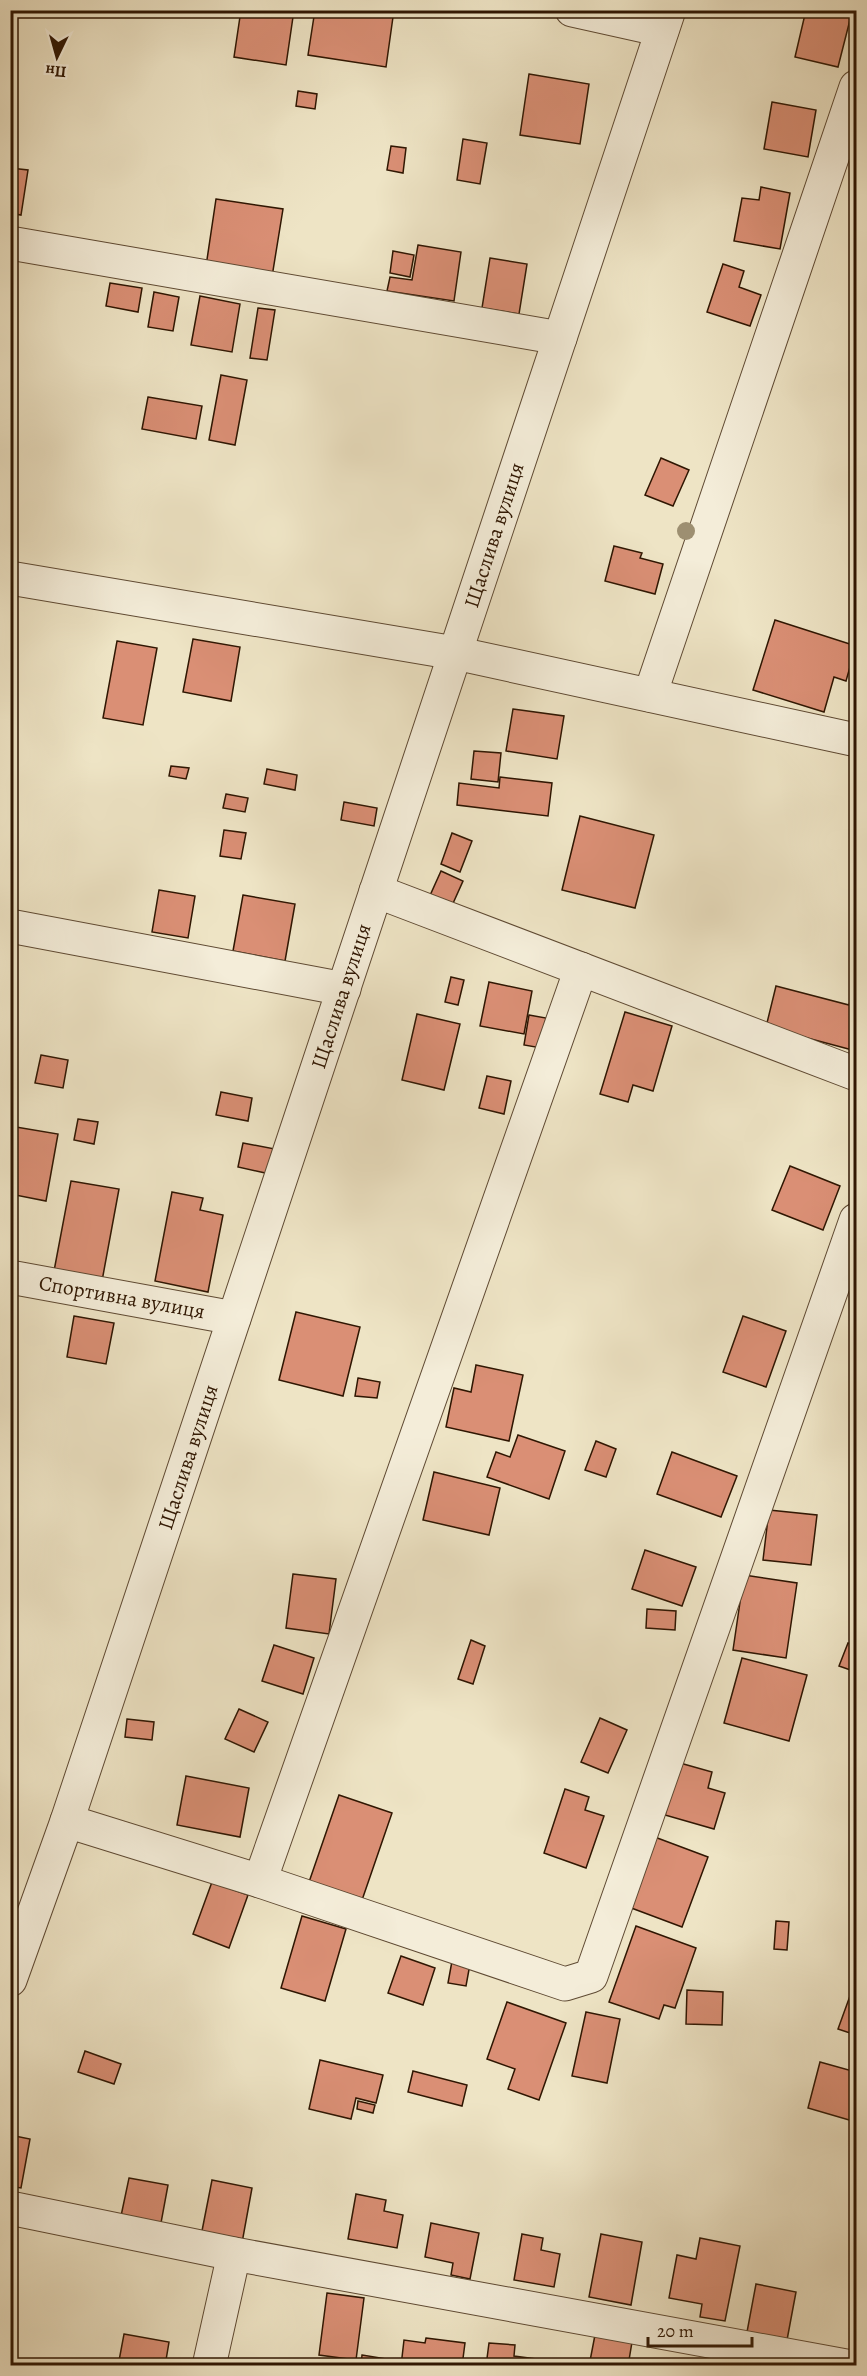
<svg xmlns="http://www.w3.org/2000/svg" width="867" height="2376" font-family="Alegreya,serif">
<rect width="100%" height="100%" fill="#eee4c5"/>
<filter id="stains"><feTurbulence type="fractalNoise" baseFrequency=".00333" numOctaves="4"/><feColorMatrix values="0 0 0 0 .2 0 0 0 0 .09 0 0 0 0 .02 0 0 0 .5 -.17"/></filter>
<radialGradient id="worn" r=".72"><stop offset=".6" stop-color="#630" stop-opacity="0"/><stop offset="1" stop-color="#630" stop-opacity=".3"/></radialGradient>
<g fill="#da8f75" stroke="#2f1602" stroke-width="1.5">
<polygon points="241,10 294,10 286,65 234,57"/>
<polygon points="315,10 348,10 393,17 386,67 308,55"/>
<polygon points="806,10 852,12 838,67 795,57"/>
<polygon points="529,74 589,84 580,144 520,135"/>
<polygon points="298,91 317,94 315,109 296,106"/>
<polygon points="772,102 816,110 808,157 764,149"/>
<polygon points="463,139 487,143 480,184 457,180"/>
<polygon points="391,146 406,148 403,173 387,170"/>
<polygon points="856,156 856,173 851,171"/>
<polygon points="10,168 28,170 21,215 10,213"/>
<polygon points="761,187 790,193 780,249 734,241 742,198 759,200"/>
<polygon points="216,199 283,209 271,283 205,273"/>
<polygon points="418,245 461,252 454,301 387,291 390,277 412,280"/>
<polygon points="393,251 414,255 410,277 390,273"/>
<polygon points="490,258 527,264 519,314 482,308"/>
<polygon points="10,260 15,260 11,291 10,291"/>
<polygon points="723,264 744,271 739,287 761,295 750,326 707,312"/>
<polygon points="110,283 142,288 138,312 106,306"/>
<polygon points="154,292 179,297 173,331 148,327"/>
<polygon points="200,296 240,304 232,352 191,345"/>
<polygon points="258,308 275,310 267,360 250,358"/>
<polygon points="221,375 247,380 235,445 209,440"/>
<polygon points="148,397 202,406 196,439 142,429"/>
<polygon points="661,458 689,470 673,506 645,495"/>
<polygon points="614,546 642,553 640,558 663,564 655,594 605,581"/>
<polygon points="775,620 856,646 846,681 834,677 824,712 753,690"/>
<polygon points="193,639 240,647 231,701 183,692"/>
<polygon points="117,641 157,648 143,725 103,718"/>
<polygon points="513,709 564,716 557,759 506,751"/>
<polygon points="474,751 501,753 498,782 471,779"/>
<polygon points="171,766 189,768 186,779 169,776"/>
<polygon points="267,769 297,775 295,790 264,784"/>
<polygon points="500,777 552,783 548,816 457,805 459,783 499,788"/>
<polygon points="226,794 248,798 245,812 223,808"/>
<polygon points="344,802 377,808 374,826 341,820"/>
<polygon points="580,816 654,835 635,908 562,890"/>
<polygon points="224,830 246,833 241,859 220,856"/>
<polygon points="452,833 472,841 460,872 441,864"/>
<polygon points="441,871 463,881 450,910 428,900"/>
<polygon points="159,890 195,896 188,938 152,932"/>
<polygon points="243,895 295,904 285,961 233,951"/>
<polygon points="451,977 464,980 458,1005 445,1002"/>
<polygon points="489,982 532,991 524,1034 480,1026"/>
<polygon points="776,986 849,1005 854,987 856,987 856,1051 766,1027"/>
<polygon points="625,1012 672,1026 653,1091 633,1085 628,1102 600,1094"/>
<polygon points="417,1014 460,1024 444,1090 402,1080"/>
<polygon points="529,1015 546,1018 541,1048 524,1045"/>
<polygon points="41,1055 68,1060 63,1088 35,1083"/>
<polygon points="487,1076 511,1081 504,1114 479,1108"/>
<polygon points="221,1092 252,1098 248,1121 216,1115"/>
<polygon points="78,1119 98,1122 94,1144 74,1140"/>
<polygon points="10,1126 58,1134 46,1201 10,1194"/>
<polygon points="243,1143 275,1149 270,1174 238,1167"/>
<polygon points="790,1166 840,1186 823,1230 772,1210"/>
<polygon points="71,1181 119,1189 102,1281 54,1271"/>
<polygon points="172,1192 203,1198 200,1210 223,1215 208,1292 155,1281"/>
<polygon points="296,1312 360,1327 343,1396 279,1380"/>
<polygon points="74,1316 114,1323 106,1364 67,1357"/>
<polygon points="743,1316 786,1331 766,1387 723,1372"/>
<polygon points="476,1365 523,1375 509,1441 446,1427 454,1388 471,1392"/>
<polygon points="358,1378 380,1382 377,1398 355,1396"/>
<polygon points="518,1435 565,1451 549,1499 487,1477 496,1452 510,1457"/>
<polygon points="596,1441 616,1449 606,1477 585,1470"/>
<polygon points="672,1452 737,1476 721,1517 657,1494"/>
<polygon points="434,1472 500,1488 489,1535 423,1520"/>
<polygon points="769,1510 817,1515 811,1565 763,1560"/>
<polygon points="645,1550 696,1567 682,1606 632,1589"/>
<polygon points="293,1574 336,1579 329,1634 286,1628"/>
<polygon points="744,1575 797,1583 786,1658 733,1650"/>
<polygon points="647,1609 676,1611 675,1630 646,1628"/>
<polygon points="471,1640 485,1646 473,1684 458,1679"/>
<polygon points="848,1643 856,1646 856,1672 839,1666"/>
<polygon points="274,1645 314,1658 303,1694 262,1681"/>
<polygon points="742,1658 807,1675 789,1741 724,1723"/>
<polygon points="239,1709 268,1722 254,1752 225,1739"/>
<polygon points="600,1718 627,1730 608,1773 581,1762"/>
<polygon points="127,1719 154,1722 152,1740 125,1737"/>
<polygon points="680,1763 712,1772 708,1788 725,1793 714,1829 665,1815"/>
<polygon points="186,1776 249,1788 240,1837 177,1825"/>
<polygon points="565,1789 589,1797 585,1810 604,1816 586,1868 544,1853"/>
<polygon points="339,1795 392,1813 361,1903 308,1885"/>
<polygon points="652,1836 708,1857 682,1927 626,1906"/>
<polygon points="212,1882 248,1895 229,1948 193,1934"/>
<polygon points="302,1916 346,1929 325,2001 281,1988"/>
<polygon points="776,1921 789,1922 787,1950 774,1949"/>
<polygon points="636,1926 696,1948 675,2008 664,2005 659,2019 609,2002"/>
<polygon points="401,1956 435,1968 423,2005 388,1993"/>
<polygon points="452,1961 470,1964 466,1986 448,1983"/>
<polygon points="855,1982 856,1983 856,2035 838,2029"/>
<polygon points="687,1990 723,1992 722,2025 686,2024"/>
<polygon points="507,2002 566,2023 539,2100 508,2089 515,2069 487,2059"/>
<polygon points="586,2012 620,2019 607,2083 572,2076"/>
<polygon points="85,2051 121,2064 114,2084 78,2072"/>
<polygon points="320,2060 383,2075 376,2103 356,2098 351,2119 309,2109"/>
<polygon points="820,2062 856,2072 856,2122 808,2108"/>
<polygon points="413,2071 467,2085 462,2106 408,2092"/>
<polygon points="358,2101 375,2105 373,2113 357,2109"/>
<polygon points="10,2135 30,2139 21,2188 10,2186"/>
<polygon points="129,2178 168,2185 161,2223 121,2216"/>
<polygon points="212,2180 252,2188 242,2243 201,2236"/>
<polygon points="356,2194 386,2200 384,2211 403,2215 397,2248 348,2239"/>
<polygon points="431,2223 479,2233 470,2279 451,2275 453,2263 425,2257"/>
<polygon points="522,2234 543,2238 541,2250 560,2254 554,2287 514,2280"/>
<polygon points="601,2234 642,2242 631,2305 589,2297"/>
<polygon points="700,2238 740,2246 725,2321 700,2317 702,2304 669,2298 677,2255 696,2259"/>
<polygon points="756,2284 796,2292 787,2340 747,2332"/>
<polygon points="327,2293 364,2298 356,2360 319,2355"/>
<polygon points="124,2334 169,2342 165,2366 118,2366"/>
<polygon points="595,2335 632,2342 628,2366 589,2366"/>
<polygon points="426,2338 465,2343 462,2366 401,2366 404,2340 425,2343"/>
<polygon points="489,2343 515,2345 514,2356 566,2363 566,2366 486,2366"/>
<polygon points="362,2355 393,2360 392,2366 361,2366"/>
</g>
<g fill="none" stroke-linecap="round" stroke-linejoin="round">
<defs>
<g id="minor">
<polyline points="572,10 662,30"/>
<polyline points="10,243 560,338"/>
<polyline points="10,578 455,653 856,740"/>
<polyline points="650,695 856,87"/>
<polyline points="376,891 856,1074"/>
<polyline points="10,926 344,989"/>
<polyline points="10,1277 234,1318"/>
<polyline points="67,1821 260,1881 565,1984 591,1976 856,1220"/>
<polyline points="260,1881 581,969"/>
<polyline points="10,1980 67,1821 669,10"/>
<polyline points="10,2208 234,2254 846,2366"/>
<polyline points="209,2366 234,2254"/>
</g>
</defs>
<use href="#minor" stroke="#5f4a33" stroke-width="35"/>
<use href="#minor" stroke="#f4edd9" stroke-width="33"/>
</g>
<circle fill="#9d8f71" cx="686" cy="531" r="9"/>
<g text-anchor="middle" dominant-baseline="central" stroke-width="6" stroke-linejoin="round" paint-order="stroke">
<g font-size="21" fill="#2f1602" stroke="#f4edd9">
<text transform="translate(494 535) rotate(-72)">Щаслива вулиця</text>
<text transform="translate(341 996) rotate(-72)">Щаслива вулиця</text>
<text transform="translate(122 1297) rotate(10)">Спортивна вулиця</text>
<text transform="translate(188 1457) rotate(-72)">Щаслива вулиця</text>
</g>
</g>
<rect width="867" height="2376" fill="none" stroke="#eee4c5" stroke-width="36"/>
<rect x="12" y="12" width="843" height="2352" fill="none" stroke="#2f1602" stroke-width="3"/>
<rect x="18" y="18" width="831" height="2340" fill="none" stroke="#2f1602" stroke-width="1.5"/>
<g transform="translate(57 57) rotate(185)" stroke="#f4edd9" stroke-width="4.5" paint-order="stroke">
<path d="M0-4.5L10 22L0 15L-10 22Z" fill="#2f1602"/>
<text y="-9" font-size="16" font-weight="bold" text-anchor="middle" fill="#2f1602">Пн</text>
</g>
<path d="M648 2337v9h104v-9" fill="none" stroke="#2f1602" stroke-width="3"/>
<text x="657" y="2337" font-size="18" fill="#2f1602" stroke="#f4edd9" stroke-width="4.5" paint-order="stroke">20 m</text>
<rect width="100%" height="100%" filter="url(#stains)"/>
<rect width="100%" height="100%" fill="url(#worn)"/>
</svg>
